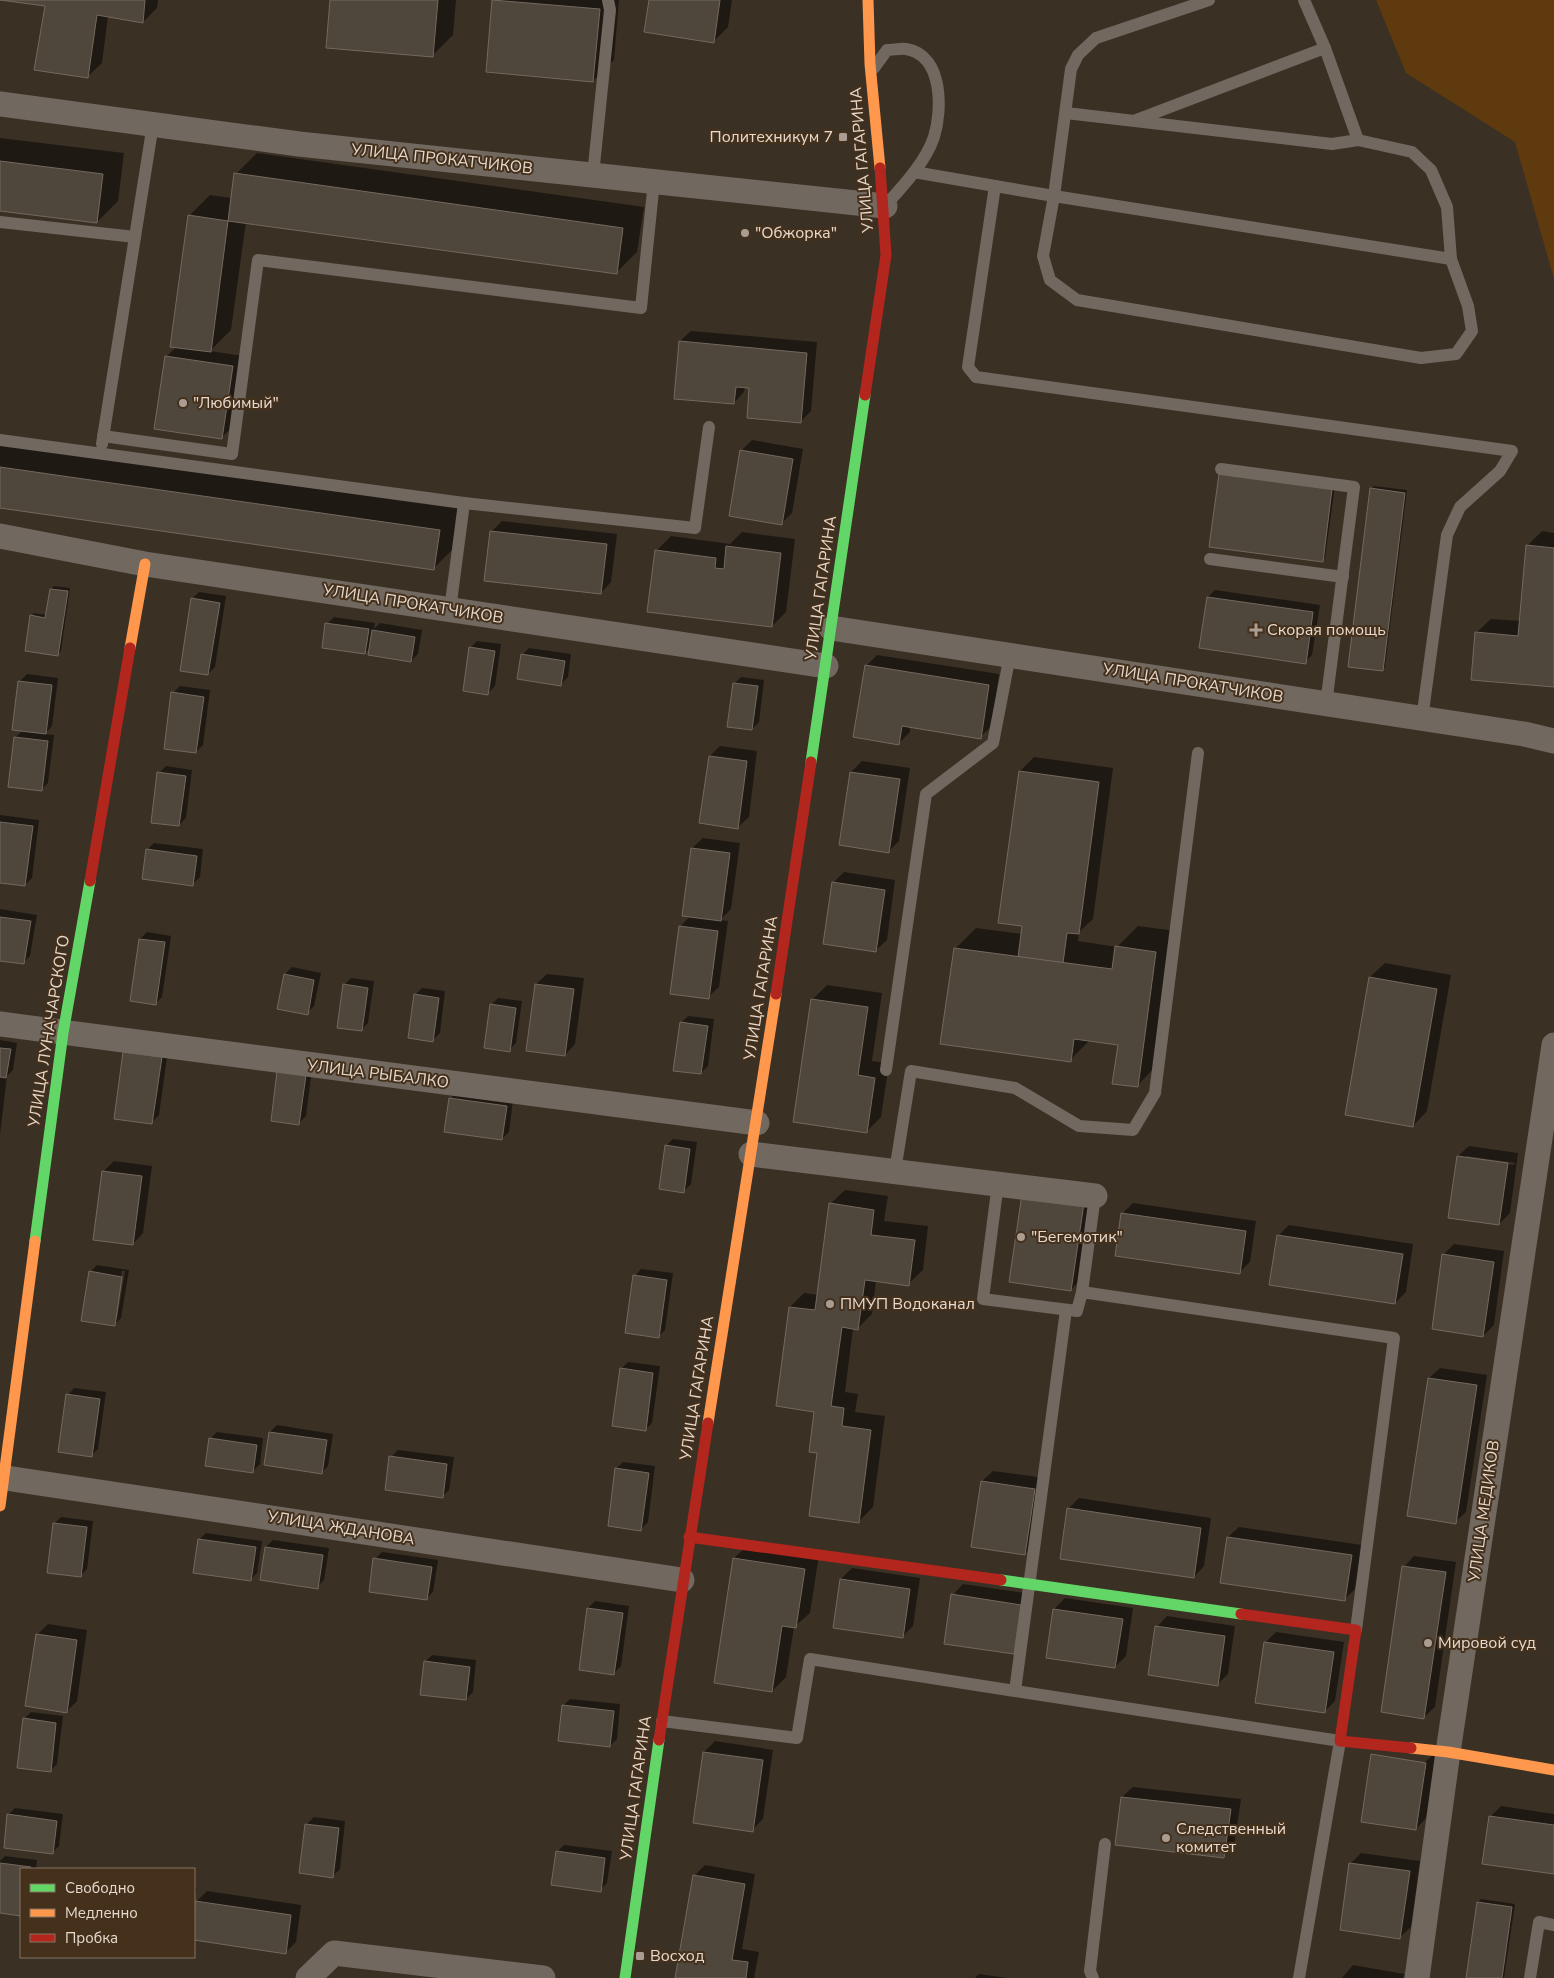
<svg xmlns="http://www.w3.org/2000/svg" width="1554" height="1978" font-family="'Nunito Sans',sans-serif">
<rect width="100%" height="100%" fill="#3b3024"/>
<polygon fill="#5e3a0e" points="1376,0 1554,0 1554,279 1515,142 1406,73"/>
<g fill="#0007" fill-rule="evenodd">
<polygon points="0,0 158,0 157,8 143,22 108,16 102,63 87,77 46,5"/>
<polygon points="331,0 456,0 453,35 432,56"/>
<polygon points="494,0 619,0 614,60 593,81 487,71"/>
<polygon points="650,0 732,0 728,27 714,41"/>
<polygon points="0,138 124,153 118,201 97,222 0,210"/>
<polygon points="257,153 644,207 637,252 616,273 246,222 231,330 210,351 243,356 233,427 222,437 166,357 176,347 189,216 210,195 232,198 236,174"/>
<polygon points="691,331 817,342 811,411 801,421 751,387 745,386 744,392 734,403 680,341"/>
<polygon points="752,440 803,449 792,513 781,524 741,451"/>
<polygon points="0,444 460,509 455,547 434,568 0,506"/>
<polygon points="1223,471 1335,486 1325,558 1322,561"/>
<polygon points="1374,486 1407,490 1385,667 1382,670 1371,489"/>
<polygon points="502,521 617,534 611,582 601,593 491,532"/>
<polygon points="1542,531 1554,533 1554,686 1476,633 1491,619 1521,621 1527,546"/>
<polygon points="742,532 795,539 786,612 772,626 656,551 671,536 730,544"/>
<polygon points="54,586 70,588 61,651 58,654 31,616 34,613 47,615 51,589"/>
<polygon points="1215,590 1320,605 1312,655 1305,662 1201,647 1208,597"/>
<polygon points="199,592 226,596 215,667 208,674 192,599"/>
<polygon points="334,617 375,623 374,629 380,623 422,630 418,654 411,661 370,648 365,653 327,624"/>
<polygon points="477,641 501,644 495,686 488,693 470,648"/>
<polygon points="529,648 571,654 568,677 561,684 522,655"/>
<polygon points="877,655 999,674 991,727 980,737 910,726 910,732 899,743 866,666"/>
<polygon points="27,674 58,678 52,726 45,734 54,735 48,783 41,790 15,738 23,730 20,681"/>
<polygon points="741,677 764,680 759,722 752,729 734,684"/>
<polygon points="180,686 210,690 203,745 196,752 173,693"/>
<polygon points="720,746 757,751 749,817 738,827 710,756"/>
<polygon points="1034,757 1113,768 1093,919 1079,932 1078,941 1117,947 1138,926 1176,931 1158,1064 1137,1086 1119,1044 1090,1040 1070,1060 955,949 976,928 1022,934 1020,771"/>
<polygon points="862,761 910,768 899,841 889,851 841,844 851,772"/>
<polygon points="166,766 192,770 186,818 179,825 159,773"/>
<polygon points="0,815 39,820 32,878 25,885 0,882"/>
<polygon points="703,838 740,843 731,909 720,920 728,921 719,987 708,997 680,927 691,915 692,848"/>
<polygon points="154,843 203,849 200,877 193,884 147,850"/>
<polygon points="844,872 895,880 887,940 876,950 833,883"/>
<polygon points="0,909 37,915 30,956 23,963 0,959"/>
<polygon points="147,932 171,936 162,997 155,1004 140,939"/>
<polygon points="1385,963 1451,975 1427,1111 1413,1126 1370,977"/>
<polygon points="292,967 321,973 314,1006 307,1013 285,974"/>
<polygon points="547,974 584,978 575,1044 565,1055 536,984"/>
<polygon points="351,978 374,981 368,1023 361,1030 344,985"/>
<polygon points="827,985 882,993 872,1061 889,1063 881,1117 866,1132 812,1000"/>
<polygon points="422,988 445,991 440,1033 433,1040 415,995"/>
<polygon points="498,998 522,1001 516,1043 509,1050 491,1005"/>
<polygon points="688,1016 714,1019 708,1066 701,1073 681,1023"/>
<polygon points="0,1040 17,1043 13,1070 7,1076 0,1135"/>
<polygon points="131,1046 168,1050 159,1115 152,1122"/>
<polygon points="286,1065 312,1069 306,1116 299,1123"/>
<polygon points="457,1092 513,1100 509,1132 502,1139 450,1099"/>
<polygon points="673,1139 697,1142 691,1184 684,1191 666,1146"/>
<path d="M 1469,1146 L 1518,1153 L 1510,1213 L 1499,1224 L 1458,1156 ZM 1466,1156 L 1515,1163 L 1514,1165 L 1466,1158 Z"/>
<polygon points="114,1161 152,1166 143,1233 133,1244 104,1171"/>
<polygon points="1034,1184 1094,1193 1081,1279 1071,1290"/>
<polygon points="845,1190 888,1196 884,1221 928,1226 923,1270 908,1284 876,1280 872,1314 858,1328 853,1328 845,1392 858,1394 855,1412 885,1416 873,1507 858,1522 819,1452 816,1411 777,1405 790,1307 804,1293 818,1295 830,1204"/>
<polygon points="1133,1203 1256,1221 1250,1262 1239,1273 1122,1214"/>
<polygon points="1289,1225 1413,1244 1406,1292 1395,1303 1278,1236"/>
<polygon points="1454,1244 1504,1251 1494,1325 1483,1336 1443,1255"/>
<path d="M 97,1265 L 129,1270 L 121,1318 L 114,1325 L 90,1272 ZM 122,1271 L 125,1271 L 117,1319 L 114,1319 Z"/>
<polygon points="641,1269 673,1273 665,1330 658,1337 635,1276"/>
<polygon points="628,1362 660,1366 652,1423 645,1430 621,1369"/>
<polygon points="1440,1368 1487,1375 1466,1512 1455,1522 1429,1378"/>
<polygon points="74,1388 106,1392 98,1449 91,1456 68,1395"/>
<polygon points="277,1425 333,1434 328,1466 321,1473 270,1432"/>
<polygon points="217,1432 263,1438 260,1464 253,1471 210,1439"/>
<polygon points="398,1450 454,1457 449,1490 442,1497 391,1457"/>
<polygon points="623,1462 655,1466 648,1522 641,1529 616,1469"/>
<polygon points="993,1471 1045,1478 1036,1543 1025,1554 982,1481"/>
<polygon points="1079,1498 1211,1518 1204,1566 1194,1577 1068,1509"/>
<polygon points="61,1517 93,1521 87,1569 80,1576 54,1524"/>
<polygon points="1239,1527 1362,1545 1355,1589 1344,1600 1228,1537"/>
<polygon points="206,1533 262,1541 257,1573 250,1580 199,1540"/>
<polygon points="273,1540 329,1548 324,1580 317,1587 266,1547"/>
<polygon points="749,1544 819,1555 810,1613 794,1627 786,1677 772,1691 734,1558"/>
<polygon points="382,1552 438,1560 433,1592 426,1599 375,1559"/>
<polygon points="1414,1556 1456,1562 1435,1707 1424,1717 1404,1567"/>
<polygon points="852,1568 920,1578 913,1626 902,1637 834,1627 841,1579"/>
<polygon points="963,1584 1031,1594 1024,1642 953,1595"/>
<polygon points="1065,1598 1133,1608 1126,1656 1115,1667 1054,1609"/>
<polygon points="595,1601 629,1606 621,1666 614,1673 588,1608"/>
<polygon points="1167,1616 1235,1626 1228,1674 1218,1684 1157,1627"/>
<polygon points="48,1624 87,1630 77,1701 67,1711 37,1635"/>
<polygon points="1276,1632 1344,1642 1335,1701 1324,1712 1265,1643"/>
<polygon points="432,1655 476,1660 473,1692 466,1699 425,1662"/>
<polygon points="570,1699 620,1704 617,1739 610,1746 563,1706"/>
<polygon points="31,1712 63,1716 57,1764 50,1771 24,1719"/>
<polygon points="715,1741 773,1750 763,1819 752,1830 694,1822 704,1752"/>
<polygon points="1436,1752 1426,1818 1416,1829 1362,1821"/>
<polygon points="1133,1787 1241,1799 1234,1846 1223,1857 1122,1797"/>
<polygon points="1501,1806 1554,1814 1554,1873 1490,1817"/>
<polygon points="15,1808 63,1814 59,1846 52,1853 8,1815"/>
<polygon points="314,1817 345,1821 340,1869 333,1876 307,1824"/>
<polygon points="564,1845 612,1851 607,1883 600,1890 557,1852"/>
<polygon points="1361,1853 1420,1861 1411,1927 1400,1937 1350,1864"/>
<polygon points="5,1856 37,1860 36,1869 21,1869 21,1915 0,1912 0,1861"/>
<polygon points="705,1865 755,1874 742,1949 759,1952 754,1978 677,1978 694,1876"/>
<polygon points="194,1888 196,1888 194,1904"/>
<polygon points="207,1891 301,1905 296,1942 286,1952 194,1939 194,1904"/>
<polygon points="1481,1899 1515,1904 1504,1978 1467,1978 1478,1902"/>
<polygon points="1353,1965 1404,1974 1403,1978 1342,1978"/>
<polygon points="979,1974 1007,1978 975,1978"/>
</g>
<g fill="#4f463c" stroke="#73695f">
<polygon points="0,0 145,0 143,23 97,15 88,78 34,70 45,6"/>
<polygon points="330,0 438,0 433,57 326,48"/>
<polygon points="492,0 600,9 593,82 486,72"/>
<polygon points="649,0 720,0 714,43 644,32"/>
<polygon points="0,161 103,174 97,223 0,211"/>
<polygon points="234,173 623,228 617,274 228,221"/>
<polygon points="188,215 228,221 211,352 170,347"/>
<polygon points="679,341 807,353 801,423 747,418 749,388 736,387 734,404 674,399"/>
<polygon points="165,356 233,366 222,439 154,429"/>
<polygon points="740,450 793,459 782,525 729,516"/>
<polygon points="0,467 440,530 434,570 0,508"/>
<polygon points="1219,474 1332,489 1323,562 1209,547"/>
<polygon points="1370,488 1405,493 1383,671 1348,667"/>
<polygon points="490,531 607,544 601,594 484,581"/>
<polygon points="1526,545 1554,548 1554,687 1471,680 1475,632 1518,636"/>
<polygon points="726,546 781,553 772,627 647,612 655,550 716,558 715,568 724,569"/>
<polygon points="50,589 68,591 58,656 25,651 30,615 45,618"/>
<polygon points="1207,597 1313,612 1306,664 1199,648"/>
<polygon points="191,598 220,603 208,675 180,671"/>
<polygon points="325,623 369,629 365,654 322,648"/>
<polygon points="372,630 415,637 411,662 368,655"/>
<polygon points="469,647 495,651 488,695 463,691"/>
<polygon points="521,654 565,661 561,686 517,679"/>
<polygon points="865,665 989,685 981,739 902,726 899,745 853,737"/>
<polygon points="18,681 52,685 46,734 12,730"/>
<polygon points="733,683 758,686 752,730 727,727"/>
<polygon points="171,692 204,697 196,753 164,749"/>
<polygon points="14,737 48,741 42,791 8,787"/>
<polygon points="709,756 747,761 738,829 699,823"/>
<polygon points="1019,771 1099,782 1079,934 1067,933 1063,963 1018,957 1022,926 998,923"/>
<polygon points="157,772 186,776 179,826 151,823"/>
<polygon points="850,772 900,779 889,853 839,845"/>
<polygon points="0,822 33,826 25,886 0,883"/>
<polygon points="691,848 730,853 721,921 682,916"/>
<polygon points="146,849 197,856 193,886 142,879"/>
<polygon points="832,882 885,890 876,952 823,944"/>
<polygon points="0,917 31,921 24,964 0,961"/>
<polygon points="679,926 718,931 709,999 670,994"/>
<polygon points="139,939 165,942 156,1005 130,1001"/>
<polygon points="1115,946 1156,952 1138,1087 1112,1084 1118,1045 1074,1039 1071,1062 940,1044 954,948 1112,969"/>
<polygon points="284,974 314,980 308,1015 277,1009"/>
<polygon points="1369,977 1437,989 1413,1127 1345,1115"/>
<polygon points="343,984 368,988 362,1031 337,1028"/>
<polygon points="535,984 574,989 565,1056 526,1051"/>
<polygon points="414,994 439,998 433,1042 408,1038"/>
<polygon points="811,999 868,1007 858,1075 875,1078 867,1133 793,1122"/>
<polygon points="490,1004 516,1008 510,1052 484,1048"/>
<polygon points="680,1022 708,1026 701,1074 673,1071"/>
<polygon points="0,1048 11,1049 6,1078 0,1077"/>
<polygon points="123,1052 162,1057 152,1124 114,1119"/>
<polygon points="277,1071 306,1075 299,1125 271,1121"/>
<polygon points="449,1098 507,1106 502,1140 444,1132"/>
<polygon points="665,1145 690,1149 684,1193 659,1189"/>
<polygon points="1457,1156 1508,1163 1499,1225 1448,1218"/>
<polygon points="102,1171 142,1176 133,1245 93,1240"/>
<polygon points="1022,1194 1084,1203 1071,1291 1009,1282"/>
<polygon points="829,1203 874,1210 871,1235 915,1240 909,1286 865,1280 858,1330 842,1327 831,1406 844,1408 842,1426 871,1430 859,1523 809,1516 817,1453 809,1452 814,1412 776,1406 789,1307 815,1310"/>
<polygon points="1121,1213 1246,1231 1240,1274 1115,1256"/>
<polygon points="1277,1235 1403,1254 1395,1304 1269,1285"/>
<polygon points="1442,1254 1494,1262 1483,1337 1432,1329"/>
<polygon points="89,1271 122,1277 115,1326 81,1321"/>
<polygon points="633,1275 667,1280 659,1338 625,1333"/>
<polygon points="620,1368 653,1373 646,1431 612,1426"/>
<polygon points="1428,1378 1477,1385 1456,1524 1407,1516"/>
<polygon points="66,1394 100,1399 92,1457 58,1452"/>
<polygon points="269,1432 327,1440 322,1474 264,1465"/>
<polygon points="209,1438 257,1445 253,1473 205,1466"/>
<polygon points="389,1456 447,1464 443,1498 385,1490"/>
<polygon points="615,1468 649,1473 641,1531 608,1526"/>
<polygon points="981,1481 1035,1489 1025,1555 971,1547"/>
<polygon points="1067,1508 1201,1528 1194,1578 1060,1559"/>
<polygon points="53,1523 87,1527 81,1577 47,1573"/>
<polygon points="1227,1537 1352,1555 1345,1601 1220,1583"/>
<polygon points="198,1539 256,1547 251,1581 193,1573"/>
<polygon points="265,1547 323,1555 318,1589 260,1580"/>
<polygon points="373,1558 432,1567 427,1600 369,1592"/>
<polygon points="733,1558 805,1569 796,1628 782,1626 772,1692 714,1683"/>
<polygon points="1402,1566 1446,1572 1424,1719 1381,1712"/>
<polygon points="840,1579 910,1589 903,1638 833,1628"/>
<polygon points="951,1594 1021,1605 1014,1654 944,1644"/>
<polygon points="587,1608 623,1613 614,1675 579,1670"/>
<polygon points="1053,1609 1123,1619 1115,1668 1046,1658"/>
<polygon points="1155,1626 1225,1636 1218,1686 1148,1675"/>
<polygon points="36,1634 77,1640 67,1713 25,1706"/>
<polygon points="1264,1642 1334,1652 1325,1713 1255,1703"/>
<polygon points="424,1661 470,1667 466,1700 420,1695"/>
<polygon points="562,1705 614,1711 610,1747 558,1741"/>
<polygon points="23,1718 56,1723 51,1772 17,1768"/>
<polygon points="703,1752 763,1760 753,1832 693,1823"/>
<polygon points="1371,1754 1426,1763 1416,1830 1361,1822"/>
<polygon points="1121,1797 1231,1809 1224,1858 1115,1845"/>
<polygon points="7,1814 57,1821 53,1854 4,1848"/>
<polygon points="1489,1816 1554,1825 1554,1874 1482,1864"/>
<polygon points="305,1824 339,1828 333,1878 299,1873"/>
<polygon points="556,1851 605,1858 601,1892 551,1885"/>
<polygon points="0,1863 31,1867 30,1869 21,1869 21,1916 0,1913"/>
<polygon points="1349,1863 1410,1871 1400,1939 1340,1930"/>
<polygon points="693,1875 745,1884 732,1960 748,1962 746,1978 675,1978"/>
<polygon points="195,1901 291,1915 286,1954 194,1940"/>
<polygon points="1477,1902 1512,1907 1502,1978 1466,1978"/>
</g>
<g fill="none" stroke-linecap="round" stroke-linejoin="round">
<g stroke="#716860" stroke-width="12">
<polyline points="1304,0 1325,48 1358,140"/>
<path d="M 874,68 L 887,50 C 893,50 901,48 906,49 C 944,55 942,111 934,137 C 925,163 903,186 885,206"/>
<polyline points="1066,113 1332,144 1358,140 1412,152 1431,170 1447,207 1451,259 1054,196 1071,69 1078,55 1096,38 1209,0"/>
<polyline points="1136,120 1325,48"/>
<polyline points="914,172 995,186 968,367 976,377 1512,451 1500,471 1460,507 1447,535 1422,719"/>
<polyline points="593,175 610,10 608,0"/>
<polyline points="995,186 1054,196 1043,256 1050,280 1077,300 1421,358 1456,354 1472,331 1468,306 1451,259"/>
<polyline points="0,222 135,237"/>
<polyline points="103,436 232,454 258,260 641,308 654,181"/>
<polyline points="0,440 464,503 450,610"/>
<polyline points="102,444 153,124"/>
<polyline points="1221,469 1354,487 1326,704"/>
<polyline points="464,503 695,528 709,427"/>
<polyline points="1210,559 1343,577"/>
<polyline points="886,1070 926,794 993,743 1010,655"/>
<polyline points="895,1171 911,1071 1015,1088 1079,1126 1133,1130 1155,1093 1198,753"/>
<polyline points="998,1183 983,1299 1077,1311 1082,1292 1394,1338 1356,1630"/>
<polyline points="1082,1292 1095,1196"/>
<polyline points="1066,1310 1015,1691 1340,1741 1299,1978"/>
<polyline points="662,1721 797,1738 810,1659 1015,1691"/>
<polyline points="1093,1978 1090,1971 1105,1844"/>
<polyline points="1530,1978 1539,1922 1554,1925"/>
</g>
<g stroke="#716860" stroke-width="25">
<polyline points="0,104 299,144 885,206"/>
<polyline points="0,536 145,564 826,666"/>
<polyline points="831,628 1524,734 1554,741"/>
<polyline points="0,1024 757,1123"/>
<polyline points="751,1154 1095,1196"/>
<polyline points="0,1477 682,1580"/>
<polyline points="308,1978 334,1953 543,1978"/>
<polyline points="1417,1978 1448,1752 1554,1045"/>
</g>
<g stroke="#63d668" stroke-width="11">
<polyline points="811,762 865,395"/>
<polyline points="35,1241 63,1033 90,881"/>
<polyline points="1001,1580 1241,1614"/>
<polyline points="625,1978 659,1740"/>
</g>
<g stroke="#ff974d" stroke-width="11">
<polyline points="868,0 870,64 880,168"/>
<polyline points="130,648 145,564"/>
<polyline points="708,1423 776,994"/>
<polyline points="0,1506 35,1241"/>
<polyline points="1411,1748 1448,1752 1554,1770"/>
</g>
<g stroke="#b3261e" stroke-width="11">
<polyline points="865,395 886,255 880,168"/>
<polyline points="90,881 130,648"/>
<polyline points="776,994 811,762"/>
<polyline points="689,1537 1001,1580"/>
<polyline points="1241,1614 1356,1630 1340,1741 1411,1748"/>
<polyline points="659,1740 708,1423"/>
</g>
</g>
<g fill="#aa9e92" stroke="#44301b" stroke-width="2">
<rect x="838" y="132" width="10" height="10" rx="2.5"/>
<circle cx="745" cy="233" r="5"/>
<circle cx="183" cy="403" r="5"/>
<path d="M1253.5 622.5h5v5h5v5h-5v5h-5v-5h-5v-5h5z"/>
<circle cx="1021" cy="1237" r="5"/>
<circle cx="830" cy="1304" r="5"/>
<circle cx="1428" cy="1643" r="5"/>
<circle cx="1166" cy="1838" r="5"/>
<rect x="635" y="1951" width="10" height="10" rx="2.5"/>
</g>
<g text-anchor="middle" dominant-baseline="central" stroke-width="4" stroke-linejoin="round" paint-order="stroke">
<g font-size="16" fill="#e6d9cd" stroke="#44301b" text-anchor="start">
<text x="833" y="137" text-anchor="end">Политехникум 7</text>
<text x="755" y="233">"Обжорка"</text>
<text x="193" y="403">"Любимый"</text>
<text x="1267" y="630">Скорая помощь</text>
<text x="1031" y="1237">"Бегемотик"</text>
<text x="840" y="1304">ПМУП Водоканал</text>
<text x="1438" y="1643">Мировой суд</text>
<text x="1176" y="1829">Следственный<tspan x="1176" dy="18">комитет</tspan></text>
<text x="650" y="1956">Восход</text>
</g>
<g font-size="16" fill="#e6d9cd" stroke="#44301b">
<text transform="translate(442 159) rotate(6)">УЛИЦА ПРОКАТЧИКОВ</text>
<text transform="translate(862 160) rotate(-95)">УЛИЦА ГАГАРИНА</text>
<text transform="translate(821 588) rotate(-82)">УЛИЦА ГАГАРИНА</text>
<text transform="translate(413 604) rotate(9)">УЛИЦА ПРОКАТЧИКОВ</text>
<text transform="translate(1193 683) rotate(9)">УЛИЦА ПРОКАТЧИКОВ</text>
<text transform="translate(761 988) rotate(-81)">УЛИЦА ГАГАРИНА</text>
<text transform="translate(49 1031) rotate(-81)">УЛИЦА ЛУНАЧАРСКОГО</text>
<text transform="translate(378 1074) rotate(7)">УЛИЦА РЫБАЛКО</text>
<text transform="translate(697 1388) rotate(-81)">УЛИЦА ГАГАРИНА</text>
<text transform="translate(1484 1511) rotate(-82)">УЛИЦА МЕДИКОВ</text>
<text transform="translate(341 1528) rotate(9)">УЛИЦА ЖДАНОВА</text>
<text transform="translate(636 1788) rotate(-82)">УЛИЦА ГАГАРИНА</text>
</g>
</g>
<rect x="20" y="1868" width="175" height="90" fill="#44301b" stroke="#857462"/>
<rect x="30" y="1884" width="25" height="8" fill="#63d668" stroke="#857462"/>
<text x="65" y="1893" font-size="15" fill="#e6d9cd">Свободно</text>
<rect x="30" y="1909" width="25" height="8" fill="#ff974d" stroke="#857462"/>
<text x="65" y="1918" font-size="15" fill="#e6d9cd">Медленно</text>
<rect x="30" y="1934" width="25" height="8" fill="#b3261e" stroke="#857462"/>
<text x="65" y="1943" font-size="15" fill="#e6d9cd">Пробка</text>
</svg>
